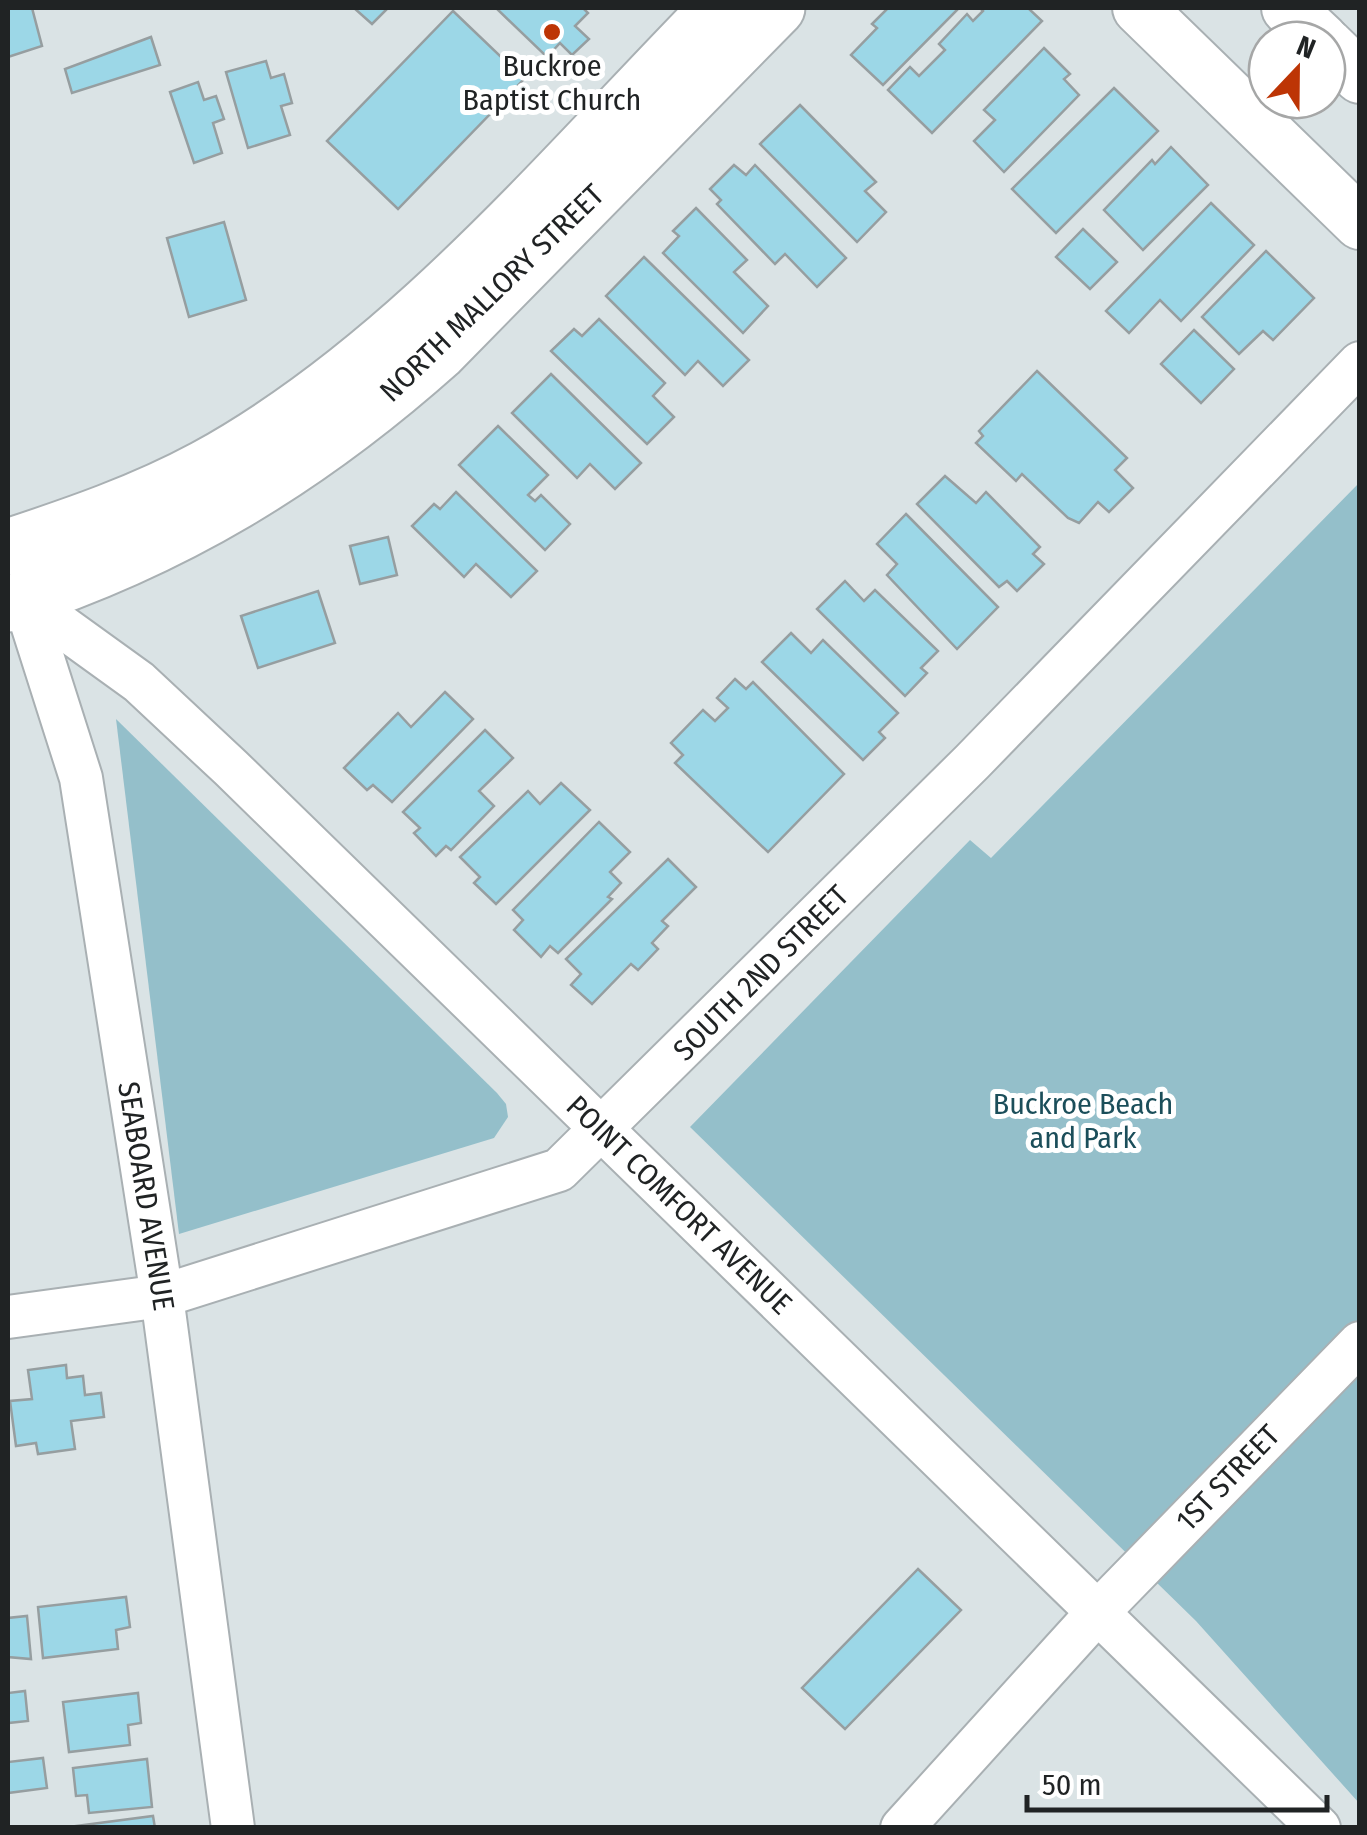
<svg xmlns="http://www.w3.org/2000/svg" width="1367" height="1835" font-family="'Fira Sans Condensed',sans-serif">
<rect width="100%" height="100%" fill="#dae3e5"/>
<g fill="#94bfca">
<polygon points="1359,483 1359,1803 1196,1621 690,1127 970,840 991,858"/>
<polygon points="116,719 497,1093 506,1104 508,1117 494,1138 179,1234"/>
</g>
<g fill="#9cd7e7" stroke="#969ea0" stroke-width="2.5">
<polygon points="8,8 32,8 42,46 8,57"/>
<polygon points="354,8 388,8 372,24"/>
<polygon points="496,8 583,8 588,13 575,26 589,39 572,55 560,43 547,57"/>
<polygon points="888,8 959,8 883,85 851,55 877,28 872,24"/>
<polygon points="980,8 1028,8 1042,21 932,133 888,90 910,67 919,76 945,50 939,44 967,14 973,21 983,11"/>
<polygon points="453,11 524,79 398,209 327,141"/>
<polygon points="151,37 160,65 72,93 65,69"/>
<polygon points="1044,48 1070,74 1064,79 1079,95 1004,172 974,141 995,120 984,110"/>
<polygon points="266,61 271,78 284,74 292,103 281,106 290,135 248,148 226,72"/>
<polygon points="198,82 204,100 216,96 224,119 213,123 222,153 194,163 170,92"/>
<polygon points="1114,88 1158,131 1056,233 1012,189"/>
<polygon points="800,105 876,182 865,191 886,212 857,242 760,144"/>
<polygon points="1171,147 1208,185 1143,250 1104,210 1152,160 1155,164"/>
<polygon points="734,165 746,175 755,165 846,258 817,287 785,254 775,264 717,204 721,200 710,189"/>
<polygon points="1211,203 1254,245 1181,321 1160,300 1129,333 1106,311"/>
<polygon points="696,208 747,260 734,272 768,306 743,333 663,253 679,236 673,231"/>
<polygon points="224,222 246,300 189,317 167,238"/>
<polygon points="1083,229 1117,262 1090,289 1056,257"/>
<polygon points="1266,251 1314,298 1273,340 1263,331 1239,354 1202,317"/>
<polygon points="644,257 749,360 723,386 698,361 685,375 606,296"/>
<polygon points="599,319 665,383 653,396 674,417 647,444 551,351 574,329 582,336"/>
<polygon points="1194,330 1234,369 1201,403 1161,364"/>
<polygon points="1037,371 1127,458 1115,470 1133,488 1109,512 1098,502 1079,523 1068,518 1022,474 1016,481 976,443 983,436 979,431"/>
<polygon points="551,374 641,463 615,489 590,464 577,478 512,413"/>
<polygon points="498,426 548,475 528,495 535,501 541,495 570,524 545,550 459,465"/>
<polygon points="945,476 976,503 986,492 1040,547 1033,554 1044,564 1017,591 1007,581 999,587 917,504"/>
<polygon points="456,492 537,571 511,597 476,564 464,577 412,526 434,504 440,509"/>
<polygon points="906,514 998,607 957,649 887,575 897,564 877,544"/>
<polygon points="388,537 397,575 360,584 350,546"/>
<polygon points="845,581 864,601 875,590 938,651 921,668 927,673 905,696 817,609"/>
<polygon points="318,591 335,643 258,668 241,616"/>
<polygon points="791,633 811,653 823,640 898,713 879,732 885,738 863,760 762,662"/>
<polygon points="735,679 746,689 753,682 844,774 768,852 675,763 683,755 671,743 703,710 715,721 728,708 717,698"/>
<polygon points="445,692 473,719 392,802 373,785 367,790 344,768 398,713 411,727"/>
<polygon points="485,730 513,758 479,791 494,806 451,850 446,846 436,856 414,833 420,828 403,812"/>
<polygon points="561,783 590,810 496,904 474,883 480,877 460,857 528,791 540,804"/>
<polygon points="599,822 630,852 610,872 621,883 608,897 612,899 558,953 550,946 541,957 514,930 523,920 513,910"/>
<polygon points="668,859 696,887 662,921 668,926 652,943 658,949 638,970 631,964 592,1004 571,985 581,974 566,959"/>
<polygon points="66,1365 67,1378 83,1376 85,1395 101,1393 104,1417 71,1421 75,1449 38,1454 36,1443 16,1446 10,1401 32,1399 28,1370"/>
<polygon points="918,1569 961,1610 845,1729 802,1688"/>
<polygon points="126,1597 130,1627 116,1630 118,1649 43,1658 38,1607"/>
<polygon points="27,1616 31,1659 8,1657 8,1618"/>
<polygon points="25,1691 28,1721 8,1723 8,1693"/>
<polygon points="138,1693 141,1723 128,1725 130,1745 69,1752 63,1702"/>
<polygon points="43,1758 47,1788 8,1793 8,1762"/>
<polygon points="147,1759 152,1807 89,1813 87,1795 76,1796 73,1768"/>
<polygon points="153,1816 155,1828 61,1828"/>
</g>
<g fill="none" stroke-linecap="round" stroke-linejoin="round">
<defs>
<g id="minor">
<polyline points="24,599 139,682 231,768 1319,1828"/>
<polyline points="24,599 81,778 162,1296 233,1828"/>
<polyline points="8,1317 162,1296 559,1170 972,762 1360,363"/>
<polyline points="902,1828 1097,1613 1360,1343"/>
</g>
<g id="tertiary">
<polyline points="1139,8 1360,223"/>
<polyline points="1288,8 1322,40"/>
<polyline points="1327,45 1360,77"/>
</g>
<g id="secondary">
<path d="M 8,547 C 75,525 142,502 205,468 C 404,359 561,168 718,8"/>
<path d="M 8,604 C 174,550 309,468 439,352 L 777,8"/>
</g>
</defs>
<use href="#minor" stroke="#a9b0b3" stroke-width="46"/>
<use href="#tertiary" stroke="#a9b0b3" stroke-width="56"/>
<use href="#secondary" stroke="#a9b0b3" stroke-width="59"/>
<use href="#minor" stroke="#fff" stroke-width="42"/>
<use href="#tertiary" stroke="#fff" stroke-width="52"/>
<use href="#secondary" stroke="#fff" stroke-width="55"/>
</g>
<circle fill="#bd3505" stroke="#fff" stroke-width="4" cx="552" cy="32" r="10"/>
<g text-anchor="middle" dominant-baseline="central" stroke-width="10" stroke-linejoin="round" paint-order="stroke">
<g font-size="30" fill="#202324" stroke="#fff">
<text x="552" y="66">Buckroe<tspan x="552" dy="34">Baptist Church</tspan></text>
</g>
<g font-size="30" fill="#202324" stroke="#fff">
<text transform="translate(492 293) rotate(-44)">NORTH MALLORY STREET</text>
<text transform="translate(761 973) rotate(-45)">SOUTH 2ND STREET</text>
<text transform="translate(146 1196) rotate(81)">SEABOARD AVENUE</text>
<text transform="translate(679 1205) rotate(44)">POINT COMFORT AVENUE</text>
<text transform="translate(1228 1478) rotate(-46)">1ST STREET</text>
</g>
<g font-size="30" fill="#1b4e5a" stroke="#fff">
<text x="1083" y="1104">Buckroe Beach<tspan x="1083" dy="34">and Park</tspan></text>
</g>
</g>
<rect width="1367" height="1835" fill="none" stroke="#202324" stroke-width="20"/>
<g transform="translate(1297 70) rotate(22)"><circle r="48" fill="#ffffff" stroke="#a6a7a7" stroke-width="2.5"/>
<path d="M0-8L18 38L0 25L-18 38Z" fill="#bd3505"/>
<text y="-15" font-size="28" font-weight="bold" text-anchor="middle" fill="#202324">N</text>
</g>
<path d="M1027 1795v15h300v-15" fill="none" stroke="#202324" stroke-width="5"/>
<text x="1042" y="1795" font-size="30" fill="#202324" stroke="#ffffff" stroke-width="8" paint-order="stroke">50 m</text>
</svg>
